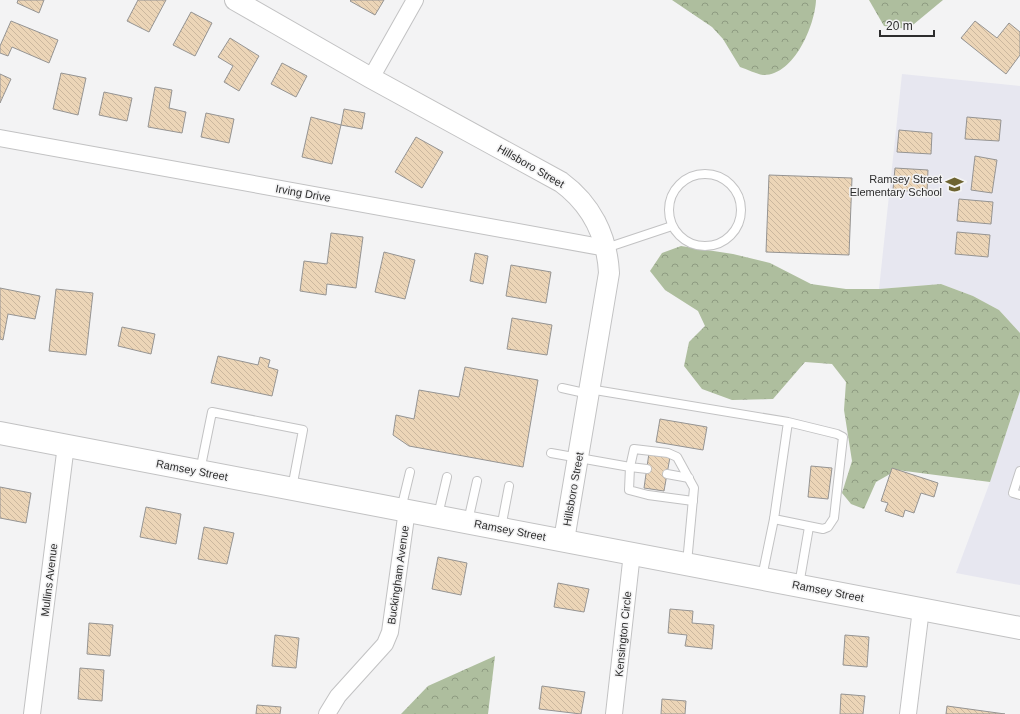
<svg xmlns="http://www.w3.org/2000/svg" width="1020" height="714" font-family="Arial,sans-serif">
<defs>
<pattern id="forest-crowns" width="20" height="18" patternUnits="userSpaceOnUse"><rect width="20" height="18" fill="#aebe9e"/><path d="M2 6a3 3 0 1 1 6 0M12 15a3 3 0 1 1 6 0" fill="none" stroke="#8e9b81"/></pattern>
<pattern id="building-back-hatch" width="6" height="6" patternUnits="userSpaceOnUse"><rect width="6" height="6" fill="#ecd5b7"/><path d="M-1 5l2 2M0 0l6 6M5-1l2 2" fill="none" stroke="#cbb79e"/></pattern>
</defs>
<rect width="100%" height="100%" fill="#f3f3f4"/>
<g fill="#e7e7f0">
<polygon points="902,74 1020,86 1020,333 999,310 973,296 941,284 879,289"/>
<polygon points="1020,391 1020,585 956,573 990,482"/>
</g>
<g fill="url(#forest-crowns)">
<path d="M 672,0 L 816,0 C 815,25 794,76 763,75 C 756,74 747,69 740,67 L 723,39 L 712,27 Z"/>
<polygon points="869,0 943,0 908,29 884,26"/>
<polygon points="681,246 733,254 770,263 811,284 846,289 879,289 941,284 973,296 999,310 1020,333 1020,391 990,482 897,470 876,482 864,509 851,504 842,493 852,461 844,410 846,382 832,364 805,362 773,399 732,400 702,389 684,366 689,342 705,326 698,311 665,290 650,271 662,253"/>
<polygon points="495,656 488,714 401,714 428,686"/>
</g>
<g fill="url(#building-back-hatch)" stroke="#959493">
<polygon points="18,0 44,0 39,13 17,3"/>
<polygon points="138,0 166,0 149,32 127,21"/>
<polygon points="351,0 384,0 375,15 350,1"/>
<polygon points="191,12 212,23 195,56 173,45"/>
<polygon points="11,21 58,40 49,63 12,47 8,56 0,53 0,46"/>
<polygon points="975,21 997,38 1009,23 1020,32 1020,55 1006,74 961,38"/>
<polygon points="230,38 259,56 239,91 224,82 233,66 218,57"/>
<polygon points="282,63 307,76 296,97 271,84"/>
<polygon points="61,73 86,78 78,115 53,109"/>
<polygon points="0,74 11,79 0,103"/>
<polygon points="155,87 172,90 169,108 186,112 182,133 148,127"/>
<polygon points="104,92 132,98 127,121 99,115"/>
<polygon points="344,109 365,113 362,129 341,125"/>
<polygon points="206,113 234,119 229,143 201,137"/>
<polygon points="311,117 341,125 332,164 302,157"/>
<polygon points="967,117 1001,120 999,141 965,139"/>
<polygon points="899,130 932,133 931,154 897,152"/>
<polygon points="416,137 443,152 422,188 395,172"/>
<polygon points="975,156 997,160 992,193 971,190"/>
<polygon points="895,168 928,170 927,192 893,190"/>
<polygon points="769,175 852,178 849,255 766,252"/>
<polygon points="959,199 993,202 991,224 957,221"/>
<polygon points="957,232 990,235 988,257 955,254"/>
<polygon points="331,233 363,237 356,288 327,284 326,295 300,291 304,261 327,264"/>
<polygon points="384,252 415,260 405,299 375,292"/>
<polygon points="475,253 488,256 483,284 470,281"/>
<polygon points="511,265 551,272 546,303 506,296"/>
<polygon points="0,288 40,296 35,319 8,314 3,340 0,339"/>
<polygon points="56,289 93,293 86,355 49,351"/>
<polygon points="512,318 552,325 547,355 507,349"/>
<polygon points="122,327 155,334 151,354 118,346"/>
<polygon points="218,356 258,365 260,357 270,360 268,367 278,370 272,396 211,383"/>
<polygon points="465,367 538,380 523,467 409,446 393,435 396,415 414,419 419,390 459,397"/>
<polygon points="660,419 707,427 703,450 656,442"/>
<polygon points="649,453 670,457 664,491 644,488"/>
<polygon points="811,466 832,468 828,499 808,497"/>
<polygon points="892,468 938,483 934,497 921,493 914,513 905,510 903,517 885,511 888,503 881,501"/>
<polygon points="0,487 31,493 26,523 0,518"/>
<polygon points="146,507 181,514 176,544 140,537"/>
<polygon points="204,527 234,533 227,564 198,559"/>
<polygon points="438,557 467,563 461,595 432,589"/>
<polygon points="558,583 589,589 584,612 554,607"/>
<polygon points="670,609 693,611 692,623 714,625 712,649 685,646 687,635 668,633"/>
<polygon points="89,623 113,625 110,656 87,654"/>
<polygon points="275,635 299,638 296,668 272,666"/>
<polygon points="845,635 869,637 867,667 843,665"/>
<polygon points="80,668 104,670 102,701 78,699"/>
<polygon points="542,686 585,692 581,714 539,709"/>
<polygon points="841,694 865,696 863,714 840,714"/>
<polygon points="662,699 686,701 685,714 661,714"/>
<polygon points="257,705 281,707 280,714 256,714"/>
<polygon points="947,706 1005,714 946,714"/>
</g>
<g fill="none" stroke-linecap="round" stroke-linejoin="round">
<defs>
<g id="service">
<circle cx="705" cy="210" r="36"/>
<polyline points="606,248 672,226"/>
<polyline points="562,388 589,394"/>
<polyline points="589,389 788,422 837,434 843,437 834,518 828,527 823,529 774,519 788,422"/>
<polyline points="551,453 630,467 629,490 648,495 693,501"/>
<polyline points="647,469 630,467 634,449 668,453 677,457 694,488 687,563"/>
<polyline points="200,471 212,412 303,430 292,488"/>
<polyline points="1020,471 1013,493 1020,495"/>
<polyline points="667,474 689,478"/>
<polyline points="401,509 410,472"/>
<polyline points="438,515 447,477"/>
<polyline points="468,521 477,481"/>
<polyline points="501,528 509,486"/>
<polyline points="762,577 774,519"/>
<polyline points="799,585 809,527"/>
</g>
<g id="minor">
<polyline points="371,78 415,0"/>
<polyline points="0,138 606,248"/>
<polyline points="32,714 66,445"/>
<polyline points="327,714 338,696 385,644 390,632 407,510"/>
<polyline points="614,714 632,553"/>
<polyline points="908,714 921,609"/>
</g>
<path id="tertiary" d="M 235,0 L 371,78 L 561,182 C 591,204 607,236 609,273 L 564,540"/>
<polyline id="primary" points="0,433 1020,628"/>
</defs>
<use href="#service" stroke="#c2c2c3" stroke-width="10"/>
<use href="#minor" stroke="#c2c2c3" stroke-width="18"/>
<use href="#tertiary" stroke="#c2c2c3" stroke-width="22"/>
<use href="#primary" stroke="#c2c2c3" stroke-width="24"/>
<use href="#service" stroke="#fff" stroke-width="8"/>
<use href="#minor" stroke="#fff" stroke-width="16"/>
<use href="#tertiary" stroke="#fff" stroke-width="20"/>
<use href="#primary" stroke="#fff" stroke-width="22"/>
</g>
<defs>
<symbol id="school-bare" viewBox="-9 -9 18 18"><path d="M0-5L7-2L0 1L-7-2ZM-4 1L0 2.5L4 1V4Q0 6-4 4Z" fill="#6d6330" stroke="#f3f3f4" stroke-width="2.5" paint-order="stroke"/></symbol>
</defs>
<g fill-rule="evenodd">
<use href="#school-bare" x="942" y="172" width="25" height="25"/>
</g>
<g text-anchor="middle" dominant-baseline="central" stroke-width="3" stroke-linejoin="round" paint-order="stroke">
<g font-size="11" fill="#2d2d2d" stroke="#f3f3f4">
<text transform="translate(531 166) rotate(30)">Hillsboro Street</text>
<text transform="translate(303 193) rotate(10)">Irving Drive</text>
<text transform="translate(192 470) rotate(11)">Ramsey Street</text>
<text transform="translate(573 489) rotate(-80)">Hillsboro Street</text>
<text transform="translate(510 530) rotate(11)">Ramsey Street</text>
<text transform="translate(398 575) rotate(-82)">Buckingham Avenue</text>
<text transform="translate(49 580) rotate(-83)">Mullins Avenue</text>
<text transform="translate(828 591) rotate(11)">Ramsey Street</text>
<text transform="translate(623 634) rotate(-84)">Kensington Circle</text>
</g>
<g font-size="11" fill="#2d2d2d" stroke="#f3f3f4" text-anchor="end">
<text x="942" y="179">Ramsey Street<tspan x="942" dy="13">Elementary School</tspan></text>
</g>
</g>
<path d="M880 30v6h54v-6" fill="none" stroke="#2d2d2d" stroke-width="2"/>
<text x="886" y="30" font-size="12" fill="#2d2d2d" stroke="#f3f3f4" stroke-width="3" paint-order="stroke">20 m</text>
</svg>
